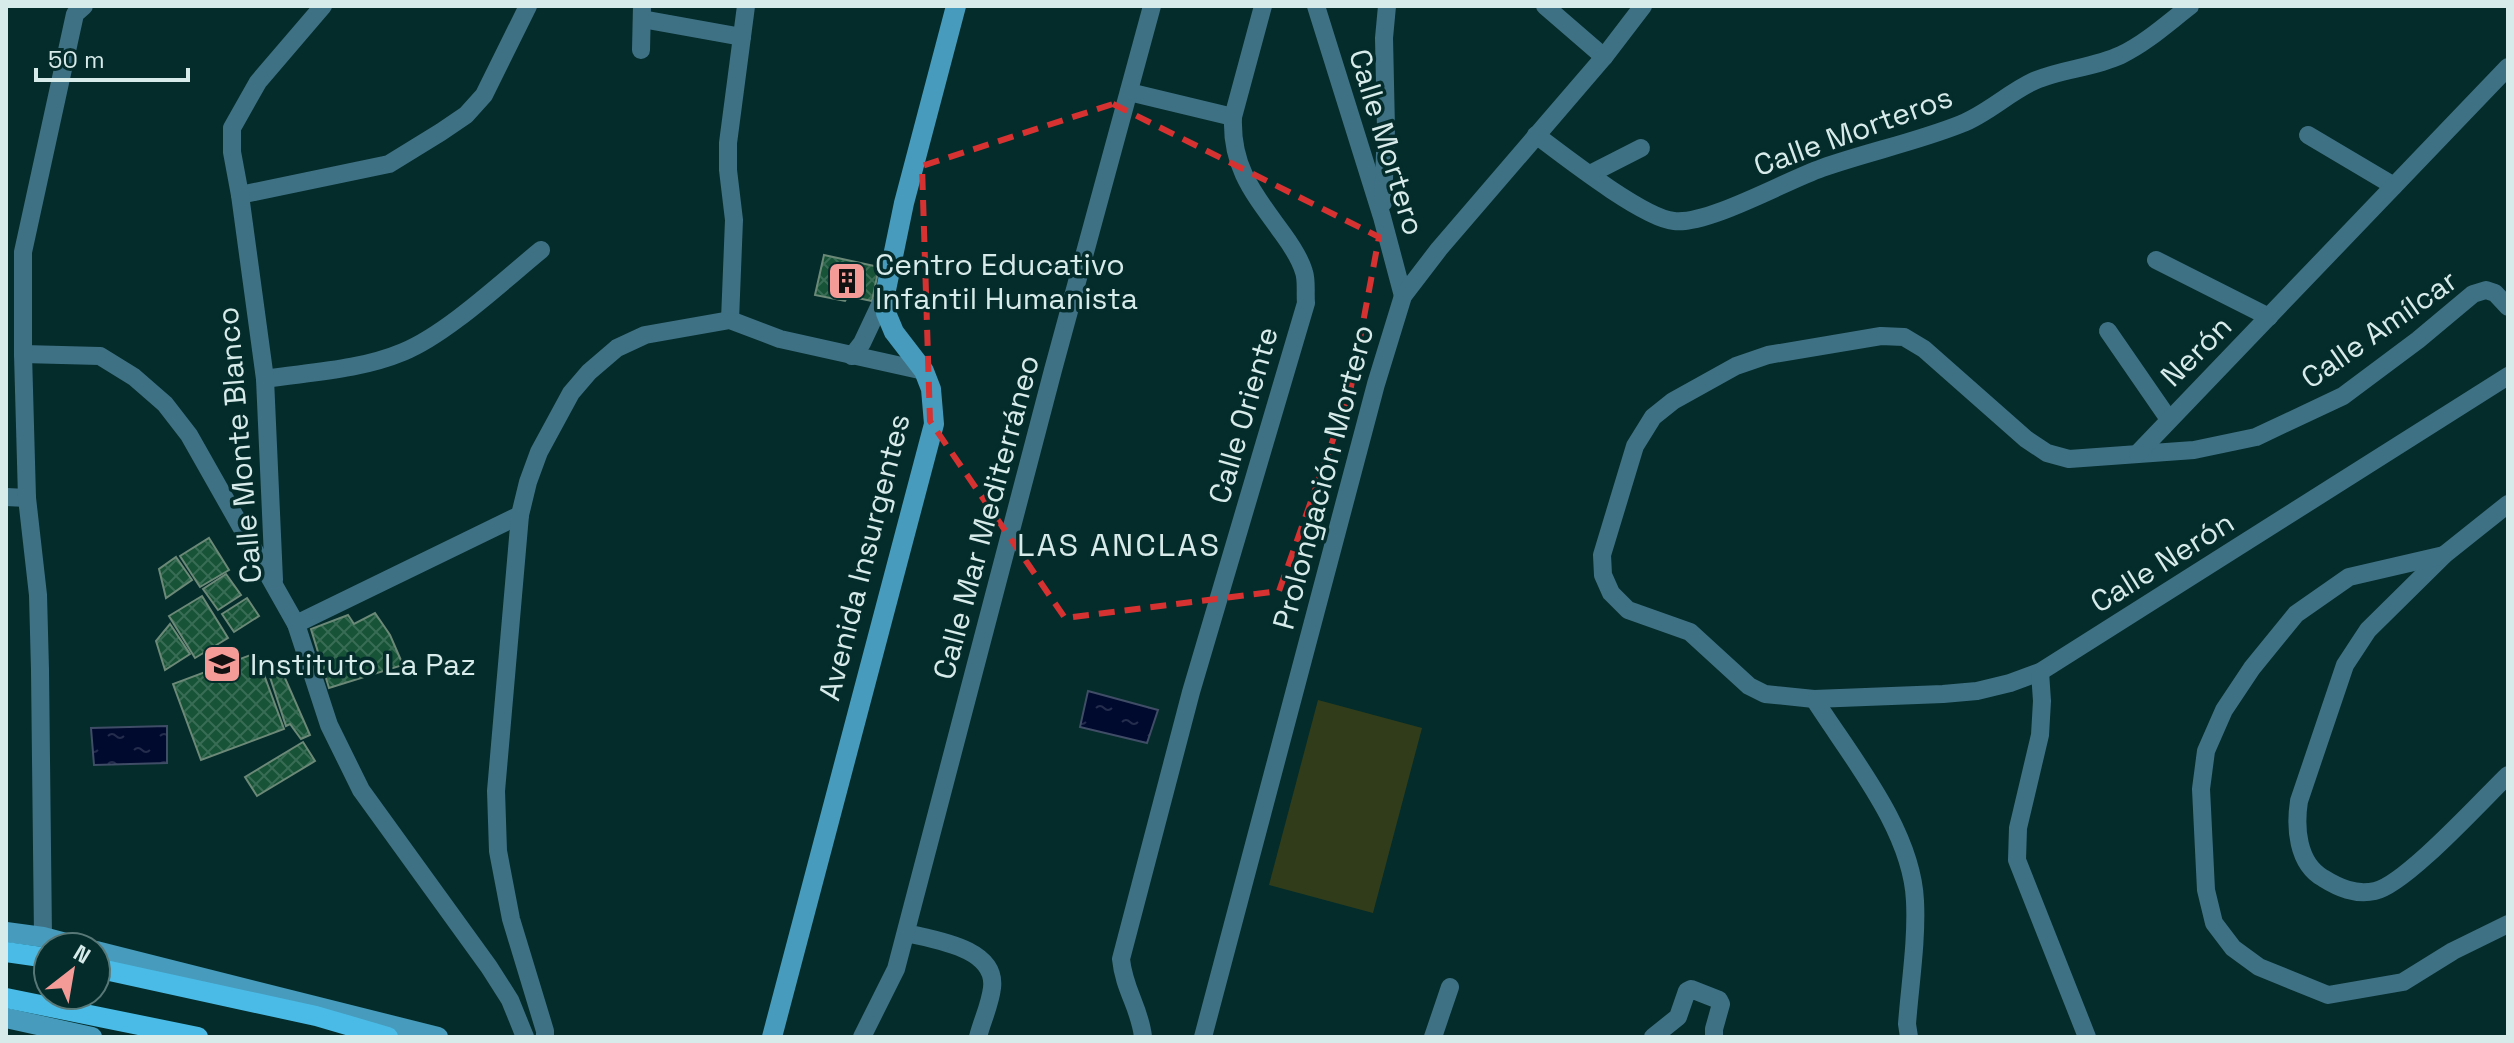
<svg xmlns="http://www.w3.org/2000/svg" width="2514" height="1043" font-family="'Space Grotesk',sans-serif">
<defs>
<pattern id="water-ripples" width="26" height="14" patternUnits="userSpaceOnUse" patternTransform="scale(2)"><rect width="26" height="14" fill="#00092e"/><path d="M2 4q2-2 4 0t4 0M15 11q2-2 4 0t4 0" fill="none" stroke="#242d4c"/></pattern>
<pattern id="building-cross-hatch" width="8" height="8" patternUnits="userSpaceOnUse" patternTransform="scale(2)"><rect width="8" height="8" fill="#175337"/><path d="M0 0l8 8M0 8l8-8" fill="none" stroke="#386c54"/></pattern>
</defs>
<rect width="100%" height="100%" fill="#042c2b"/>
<polygon fill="#313d1a" points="1318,700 1422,728 1373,913 1269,885"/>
<g fill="url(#water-ripples)" stroke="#404d66" stroke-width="2">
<polygon points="1088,691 1158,710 1147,743 1080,727"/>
<polygon points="167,726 167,763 94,765 91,728"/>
</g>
<g fill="url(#building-cross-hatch)" stroke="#6c8978" stroke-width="2">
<polygon points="824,255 879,267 872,301 848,296 845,301 815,295"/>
<polygon points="209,538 229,570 200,587 180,556"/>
<polygon points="176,557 192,580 166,598 159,569"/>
<polygon points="226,574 241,595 218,610 203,589"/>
<polygon points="202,596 228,638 195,658 169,616"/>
<polygon points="247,598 259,616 234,632 222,614"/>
<polygon points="375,613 390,635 403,665 329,688 311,629 348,615 354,624"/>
<polygon points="170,624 190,654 165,670 156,641"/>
<polygon points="256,653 284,729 201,760 173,684"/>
<polygon points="281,669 310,735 301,739 290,724 286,726 269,674"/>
<polygon points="303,742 315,761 257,796 245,777"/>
</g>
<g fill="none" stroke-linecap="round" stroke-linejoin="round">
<g stroke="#3f7185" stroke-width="18">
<polyline points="1316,6 1382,217 1403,296"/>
<polyline points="1545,6 1604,57"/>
<polyline points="642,19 742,37"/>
<polyline points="641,50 642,6"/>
<polyline points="1129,92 1233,117"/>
<path d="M 1536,135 C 1564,156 1643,218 1674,221 C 1708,225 1785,181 1822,168 C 1867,152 1916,142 1961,124 C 1987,114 2008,93 2034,81 C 2061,69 2093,68 2121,55 C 2146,43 2168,23 2190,6"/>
<polyline points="2308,135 2394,186"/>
<polyline points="1590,174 1641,148"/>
<polyline points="240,195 389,164 441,132 466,115 484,95 528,6"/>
<polyline points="1383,203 1386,129 1384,38 1387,6"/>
<polyline points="2156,260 2269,317"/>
<polyline points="2508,307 2495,293 2486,290 2473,294 2418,340 2343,396 2256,437 2194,450 2069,459 2047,453 2026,439 1924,349 1904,337 1881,336 1768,355 1736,366 1673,401 1653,417 1635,446 1602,555 1603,575 1611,593 1628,610 1690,632 1749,686 1765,694 1814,699 1943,694 1977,691 2010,683 2040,672 2508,376"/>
<polyline points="730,320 734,220 728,170 728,143 746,6"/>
<polyline points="2108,331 2168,418"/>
<polyline points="23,354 100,356 134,377 165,404 189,435 296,624 329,725 361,790 489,967 510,1000 525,1037"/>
<polyline points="852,356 862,343 886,292"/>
<path d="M 265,379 C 311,372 360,370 403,352 C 447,334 503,281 541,250"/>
<polyline points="2138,453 2508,67"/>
<polyline points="6,497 27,498"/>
<path d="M 2508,504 L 2444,555 L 2368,630 L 2345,665 L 2299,801 C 2295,827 2297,863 2323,878 C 2339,888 2355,895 2375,891 C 2405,885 2482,800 2508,775"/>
<polyline points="2444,555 2349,577 2296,614 2252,668 2224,710 2206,751 2201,789 2206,890 2214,923 2233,948 2259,967 2328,995 2403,982 2453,951 2508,924"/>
<polyline points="274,580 265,379 240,195 232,152 232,128 258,82 323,6"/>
<polyline points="296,624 520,515"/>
<polyline points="2040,672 2042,701 2040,735 2018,828 2017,860 2087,1037"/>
<path d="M 1814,699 C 1851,757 1912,830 1915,901 C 1917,941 1910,984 1907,1024 L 1909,1037"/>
<path d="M 906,933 C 935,940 997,948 992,988 C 990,1005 982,1021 978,1037"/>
<polyline points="43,937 40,670 38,595 27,498 23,354 23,252 75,14 84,6"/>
<polyline points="545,1037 545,1031 511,919 498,851 496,791 520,515 528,482 539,452 571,393 589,372 617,348 645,335 730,320 780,339 924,371"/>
<polyline points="862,1037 896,969 1053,370 1152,6"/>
<path d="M 1143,1037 C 1140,1008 1124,990 1121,959 L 1191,692 L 1306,303 C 1305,293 1307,281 1304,272 C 1300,258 1291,245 1283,234 C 1254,194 1231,168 1233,117 L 1263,6"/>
<polyline points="1203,1037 1376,384 1403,296 1439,249 1604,57 1643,6"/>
<polyline points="1433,1037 1450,987"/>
<polyline points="1653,1037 1678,1017 1687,991 1691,989 1719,1000 1721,1004 1714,1029 1714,1037"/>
</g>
<g stroke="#479bbc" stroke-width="20">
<polyline points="6,932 43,937 81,947"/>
<polyline points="96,951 438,1037"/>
<polyline points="6,1018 92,1037"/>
<polyline points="772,1037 934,424 931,389 924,371 894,332 886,313 886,290 904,203 956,6"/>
</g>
<g stroke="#4abbe6" stroke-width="20">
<polyline points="6,952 48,958"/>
<polyline points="96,968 316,1016 388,1037"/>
<polyline points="6,998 198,1037"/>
</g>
</g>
<path fill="none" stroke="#d63232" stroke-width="6" stroke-dasharray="16 10" stroke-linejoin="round" d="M 1113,104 L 1379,237 L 1350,392 L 1279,591 L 1065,618 L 930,421 L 922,166 Z"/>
<defs>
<symbol id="building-square" viewBox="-11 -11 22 22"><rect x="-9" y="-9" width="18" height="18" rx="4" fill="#f59b97" stroke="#042c2b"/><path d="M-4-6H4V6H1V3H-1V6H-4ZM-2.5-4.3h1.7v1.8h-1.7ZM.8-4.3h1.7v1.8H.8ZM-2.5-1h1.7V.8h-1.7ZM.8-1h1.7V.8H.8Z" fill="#111"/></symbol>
<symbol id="school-square" viewBox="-11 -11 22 22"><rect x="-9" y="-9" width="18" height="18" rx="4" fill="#f59b97" stroke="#042c2b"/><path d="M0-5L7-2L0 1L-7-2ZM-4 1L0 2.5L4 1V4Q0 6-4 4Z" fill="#111"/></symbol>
</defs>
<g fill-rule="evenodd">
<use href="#building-square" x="825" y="259" width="44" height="44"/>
<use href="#school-square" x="200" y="642" width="44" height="44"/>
</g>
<g text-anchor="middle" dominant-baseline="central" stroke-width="7" stroke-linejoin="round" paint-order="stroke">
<g font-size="30" fill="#d7ebea" stroke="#042c2b">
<text transform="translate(1853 131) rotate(-20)">Calle Morteros</text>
<text transform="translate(1387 142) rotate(73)">Calle Mortero</text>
<text transform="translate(2379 329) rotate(-35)">Calle Amílcar</text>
<text transform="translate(2196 351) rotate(-45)">Nerón</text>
<text transform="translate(1243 415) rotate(-74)">Calle Oriente</text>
<text transform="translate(239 445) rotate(-95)">Calle Monte Blanco</text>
<text transform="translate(1323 477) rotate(-75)">Prolongación Mortero</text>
<text transform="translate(986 517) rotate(-75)">Calle Mar Mediterráneo</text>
<text transform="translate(864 557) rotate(-76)">Avenida Insurgentes</text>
<text transform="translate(2162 562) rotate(-32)">Calle Nerón</text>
</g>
<g font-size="30" fill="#d7ebea" stroke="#042c2b" text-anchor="start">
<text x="875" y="264">Centro Educativo<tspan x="875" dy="34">Infantil Humanista</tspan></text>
<text x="250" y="664">Instituto La Paz</text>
</g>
<g font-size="32" letter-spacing="2" fill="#d7ebea" stroke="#042c2b">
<text x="1119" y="545">LAS ANCLAS</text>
</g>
</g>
<rect width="2514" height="1043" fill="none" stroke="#d7ebea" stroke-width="16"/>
<g transform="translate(72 971) rotate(31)"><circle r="38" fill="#042c2b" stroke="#587877" stroke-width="2"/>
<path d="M0-6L14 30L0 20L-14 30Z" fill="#f59b97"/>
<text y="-12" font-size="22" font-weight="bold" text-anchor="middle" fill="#d7ebea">N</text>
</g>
<path d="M36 68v12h152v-12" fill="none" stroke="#d7ebea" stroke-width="4"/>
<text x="48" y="68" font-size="24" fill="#d7ebea" stroke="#042c2b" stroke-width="6" paint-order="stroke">50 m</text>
</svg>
